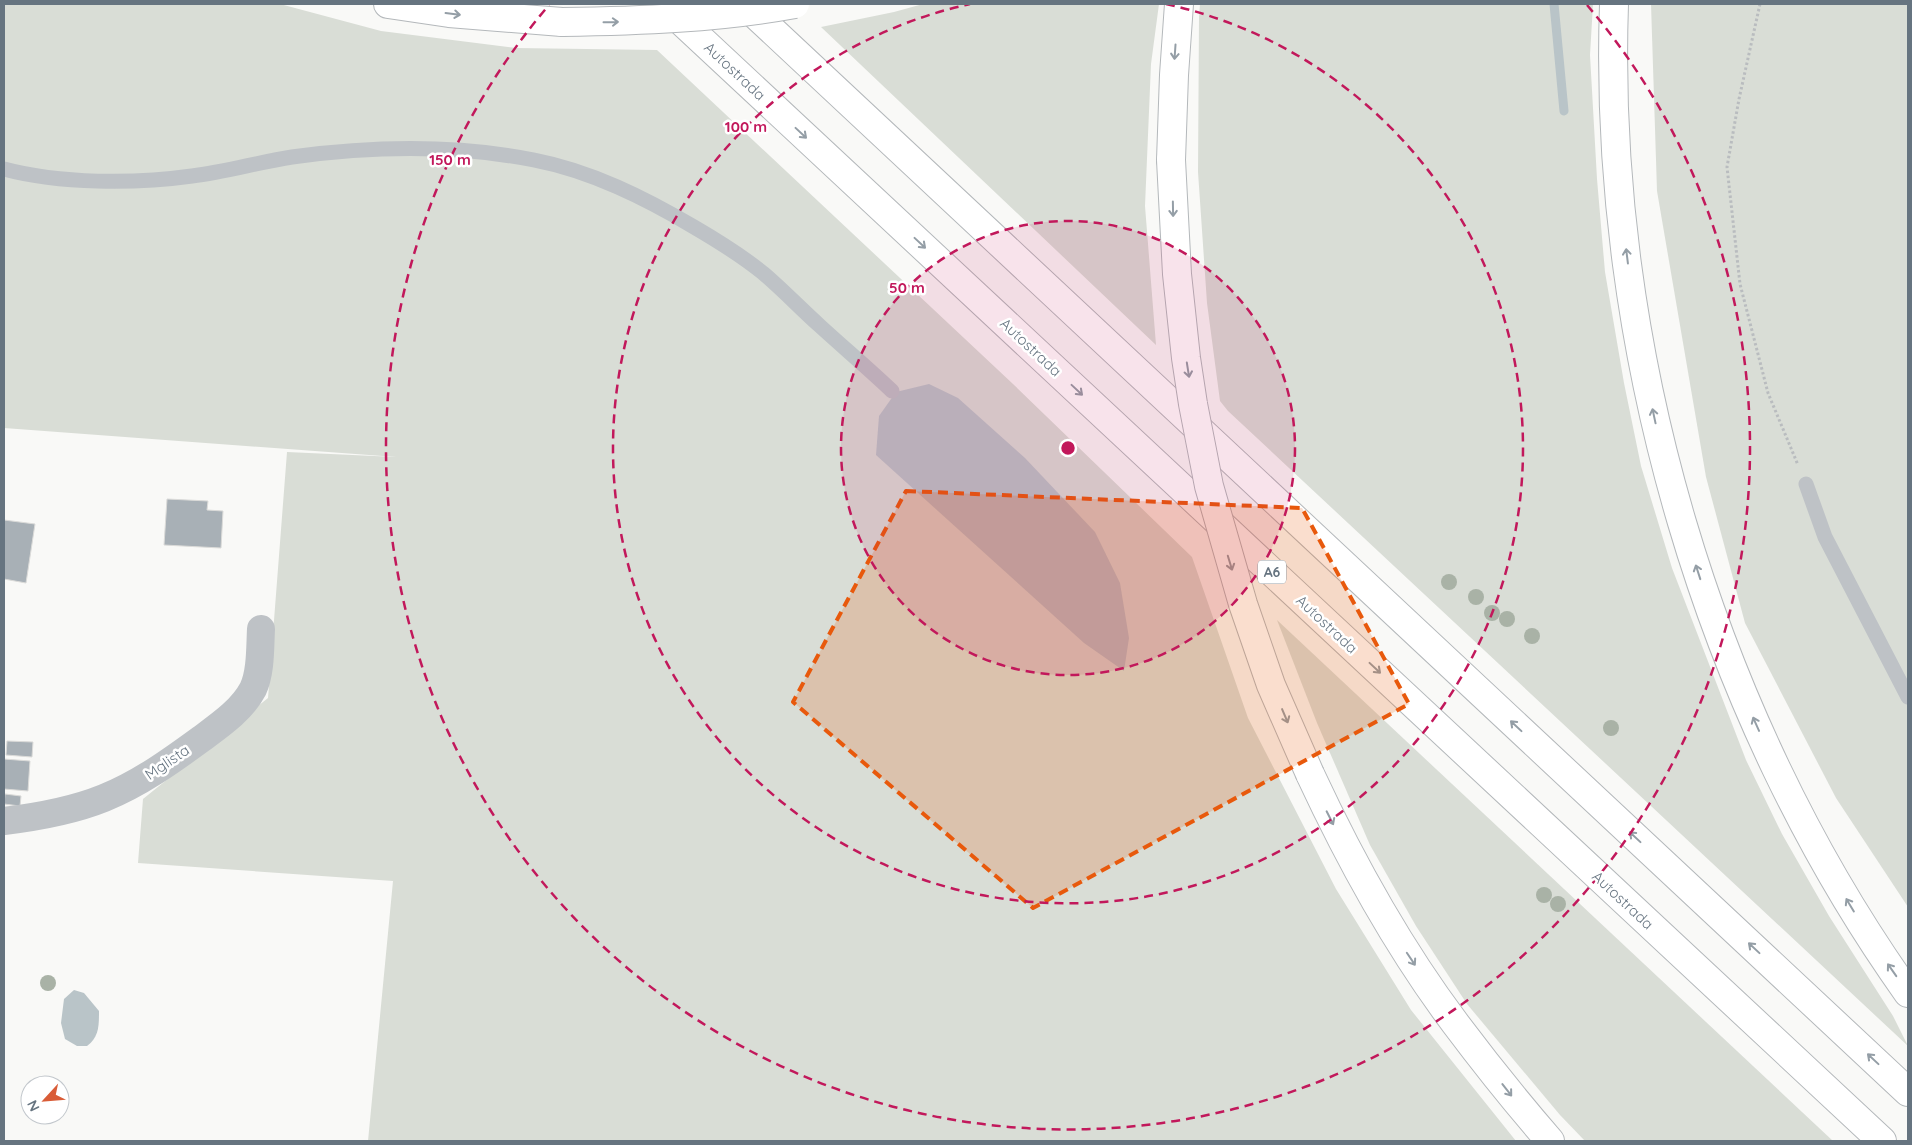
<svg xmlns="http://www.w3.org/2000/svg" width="1912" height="1145" font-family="Quicksand,sans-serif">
<rect width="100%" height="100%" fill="#f9f9f7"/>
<g fill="#d9ddd6">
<polygon points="4,4 280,4 381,31 516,48 657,50 1013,384 1192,557 1248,718 1336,889 1411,1010 1516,1141 368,1141 393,881 138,863 143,799 268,698 287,452 396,457 4,428"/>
<polygon points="923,4 1159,4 1151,64 1145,206 1156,345 821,27 894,12"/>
<polygon points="1200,4 1593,4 1590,55 1597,179 1605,272 1624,383 1641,466 1672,568 1746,760 1782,834 1829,916 1893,1016 1908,1046 1228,411 1220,401 1207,303 1198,172 1199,17"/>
<polygon points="1651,4 1908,4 1908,907 1836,798 1745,623 1706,477 1657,191"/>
<polygon points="1277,620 1833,1141 1585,1141 1560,1115 1467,1004 1416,926 1370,845 1317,723"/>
</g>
<g fill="#b9c4c8">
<polygon points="929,384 958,398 1025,458 1095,532 1120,583 1129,638 1124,671 1084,643 876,455 879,416 896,392"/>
<path d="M 74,990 L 84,993 L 99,1011 C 99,1026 99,1037 87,1046 L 77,1046 L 65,1039 L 61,1023 L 64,999 Z"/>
</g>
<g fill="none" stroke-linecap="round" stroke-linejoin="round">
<polyline stroke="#b9c4c8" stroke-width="9" points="1554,4 1564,111"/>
</g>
<g fill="#a8b0b6" stroke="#dbdbd9">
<polygon points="167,499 208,501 207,510 223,511 221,548 164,545"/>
<polygon points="4,520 35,524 26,583 4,579"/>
<polygon points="7,741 33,742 32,757 6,755"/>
<polygon points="4,759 30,761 28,791 4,789"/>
<polygon points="5,794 21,796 20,806 4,804"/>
</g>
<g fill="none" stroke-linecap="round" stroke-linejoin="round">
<defs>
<g id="motorway">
<polyline points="388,4 449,13 562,22"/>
<polyline points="663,4 1882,1141"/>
<polyline points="744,4 1908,1092"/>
<path d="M 1614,4 C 1602,346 1709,714 1908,993"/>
<polyline points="1171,160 1174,75 1179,4"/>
<path d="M 1310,774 C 1350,860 1398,947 1455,1023 C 1485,1063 1517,1103 1550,1141"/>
</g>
</defs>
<use href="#motorway" stroke="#b4b8bb" stroke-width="30"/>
<polyline stroke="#b9bcbf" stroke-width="3" stroke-dasharray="2.5 2.5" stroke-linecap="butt" points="1760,4 1739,99 1727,167 1740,284 1768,393 1798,465"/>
<g stroke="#bec2c6" stroke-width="15">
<path d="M 4,169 C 60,184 135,184 192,176 C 226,172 259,162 292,157 C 373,146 453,144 534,160 C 591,171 645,198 694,227 C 718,241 742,256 763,273 C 783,290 801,309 820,326 C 844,348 869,369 892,391"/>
<polyline points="1806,484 1825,537 1908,697"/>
</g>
<path stroke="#bec2c6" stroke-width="28" d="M 4,821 C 37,817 72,811 104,798 C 139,784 171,761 201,739 C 220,725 242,710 253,689 C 261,672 260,647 261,629"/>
<use href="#motorway" stroke="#fff" stroke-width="28"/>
<defs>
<g id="motorway-bridge">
<path d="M 562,22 C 640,21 718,18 795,4"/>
<polyline points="1171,160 1177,274 1186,358 1193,404 1209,486 1243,604 1271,685 1310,774"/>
</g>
</defs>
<use href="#motorway-bridge" stroke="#b4b8bb" stroke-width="30" stroke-linecap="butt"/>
<use href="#motorway-bridge" stroke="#fff" stroke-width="28"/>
</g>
<g fill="#a9b2a6">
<circle cx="1449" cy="582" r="8"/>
<circle cx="1476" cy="597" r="8"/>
<circle cx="1492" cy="613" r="8"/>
<circle cx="1507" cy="619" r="8"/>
<circle cx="1532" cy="636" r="8"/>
<circle cx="1611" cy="728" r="8"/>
<circle cx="1544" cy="895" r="8"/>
<circle cx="1558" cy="904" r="8"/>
<circle cx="48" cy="983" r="8"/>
</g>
<defs><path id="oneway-shaft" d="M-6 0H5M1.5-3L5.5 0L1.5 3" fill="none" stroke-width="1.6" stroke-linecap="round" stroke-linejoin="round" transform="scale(1.25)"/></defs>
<g stroke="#949ea6">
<use href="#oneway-shaft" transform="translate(453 14) rotate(7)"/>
<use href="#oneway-shaft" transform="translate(611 22) rotate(-1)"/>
<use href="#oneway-shaft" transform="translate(1175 52) rotate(94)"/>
<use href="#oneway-shaft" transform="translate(801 133) rotate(43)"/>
<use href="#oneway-shaft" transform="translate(1173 209) rotate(89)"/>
<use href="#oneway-shaft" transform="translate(920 243) rotate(43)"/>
<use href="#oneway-shaft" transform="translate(1627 256) rotate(-97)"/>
<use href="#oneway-shaft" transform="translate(1188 370) rotate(81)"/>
<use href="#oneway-shaft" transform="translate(1077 390) rotate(43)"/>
<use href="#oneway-shaft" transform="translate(1654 416) rotate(-102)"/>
<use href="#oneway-shaft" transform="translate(1230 563) rotate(73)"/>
<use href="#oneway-shaft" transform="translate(1698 572) rotate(-108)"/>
<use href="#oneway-shaft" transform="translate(1375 668) rotate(43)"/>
<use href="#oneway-shaft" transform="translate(1285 716) rotate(67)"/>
<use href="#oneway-shaft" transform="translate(1756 724) rotate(-114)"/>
<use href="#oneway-shaft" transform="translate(1516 726) rotate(-137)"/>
<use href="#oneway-shaft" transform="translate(1330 818) rotate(63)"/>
<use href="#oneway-shaft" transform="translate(1635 837) rotate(-137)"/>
<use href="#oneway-shaft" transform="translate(1850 905) rotate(-121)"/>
<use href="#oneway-shaft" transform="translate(1754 948) rotate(-137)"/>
<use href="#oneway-shaft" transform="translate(1411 959) rotate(56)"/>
<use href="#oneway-shaft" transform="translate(1892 970) rotate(-125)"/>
<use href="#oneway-shaft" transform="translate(1873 1059) rotate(-137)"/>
<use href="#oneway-shaft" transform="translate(1507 1090) rotate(52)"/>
</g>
<path fill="#e8590c" fill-opacity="0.2" stroke="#e8590c" stroke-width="4" stroke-dasharray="10 6" stroke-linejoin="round" d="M 906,491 L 1302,508 L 1409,704 L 1033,908 L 793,702 Z"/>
<circle cx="1068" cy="448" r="227" fill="#c2185b" fill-opacity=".12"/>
<g fill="none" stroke="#c2185b" stroke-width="2.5" stroke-dasharray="9 6">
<circle cx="1068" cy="448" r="227"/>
<path d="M1166 4A455 455 0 1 1 970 4"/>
<path d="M1587 5A682 682 0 1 1 549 5"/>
</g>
<g text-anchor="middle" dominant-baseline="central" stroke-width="5" stroke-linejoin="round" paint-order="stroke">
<rect fill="#fff" stroke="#949ea6" stroke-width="1" x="1258" y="560.5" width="28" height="23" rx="4"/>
<g font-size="14" font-weight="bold" fill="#667480">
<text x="1272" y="572">A6</text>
</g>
<g font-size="15" fill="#667480" stroke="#fff">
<text transform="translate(735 71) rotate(43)">Autostrada</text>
<text transform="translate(1031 347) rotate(43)">Autostrada</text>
<text transform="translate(1327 624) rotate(43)">Autostrada</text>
<text transform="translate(167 762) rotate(-34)">Mglista</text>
<text transform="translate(1623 900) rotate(43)">Autostrada</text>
</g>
</g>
<circle cx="1068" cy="448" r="8" fill="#c2185b" stroke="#fff" stroke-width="2.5"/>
<g font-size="15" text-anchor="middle" font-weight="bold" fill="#c2185b" stroke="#fff" stroke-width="5" stroke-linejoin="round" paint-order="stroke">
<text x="746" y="132">100 m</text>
<text x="450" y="165">150 m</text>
<text x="907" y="293">50 m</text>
</g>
<rect width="1912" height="1145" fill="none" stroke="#667480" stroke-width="10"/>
<g transform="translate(45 1100) rotate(244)"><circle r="24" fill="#ffffff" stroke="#c2c7cc"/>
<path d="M0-4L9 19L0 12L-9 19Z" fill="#d95c37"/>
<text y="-8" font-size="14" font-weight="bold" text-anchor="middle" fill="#667480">N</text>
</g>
</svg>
